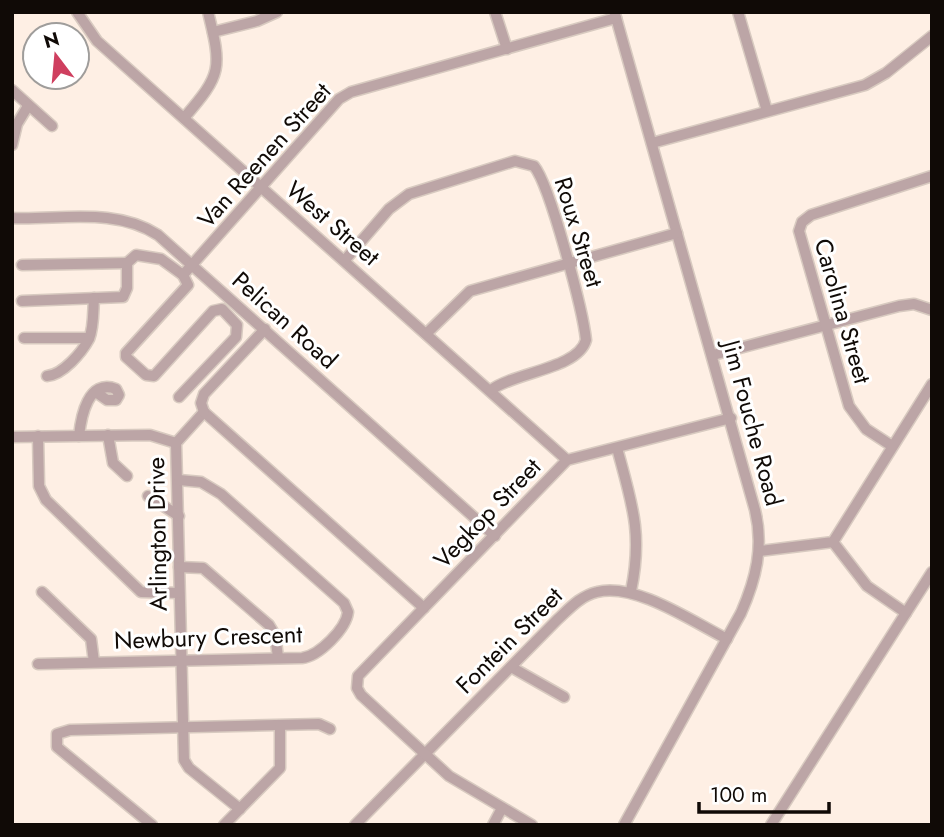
<svg xmlns="http://www.w3.org/2000/svg" width="944" height="837" font-family="Jost,sans-serif">
<rect width="100%" height="100%" fill="#feefe4"/>
<g fill="none" stroke-linecap="round" stroke-linejoin="round">
<defs>
<g id="street">
<polyline points="77,12 97,41 567,460"/>
<polyline points="495,12 507,49"/>
<polyline points="738,12 767,111"/>
<path d="M 615,14 L 755,510 C 764,547 756,579 741,613 L 624,825"/>
<polyline points="213,32 257,21 277,12"/>
<polyline points="12,90 52,126"/>
<path d="M 184,118 C 222,74 222,69 208,12"/>
<polyline points="652,143 865,85 886,73 932,36"/>
<polyline points="12,145 17,124 28,106"/>
<path d="M 12,218 C 61,220 115,207 158,235 L 495,536"/>
<path d="M 345,260 L 389,209 L 409,194 L 515,161 L 534,166 C 550,185 583,311 586,340 C 578,369 515,372 491,390"/>
<polyline points="22,265 127,263"/>
<polyline points="22,301 123,297 127,288 127,263 136,255 161,259 183,275"/>
<polyline points="427,333 470,291 677,233"/>
<polyline points="24,338 89,338"/>
<polyline points="713,355 899,306 914,304 932,310"/>
<path d="M 47,376 C 63,375 82,352 89,339 C 94,327 93,311 94,298"/>
<polyline points="179,397 236,337 237,325 222,309 213,311 154,376 146,375 126,357 126,353 188,285 183,275 339,99 351,92 616,18"/>
<polyline points="204,412 176,443 184,760 189,768 240,809"/>
<polyline points="204,412 424,608"/>
<polyline points="204,412 201,403 204,394 265,329"/>
<polyline points="108,435 113,463 127,476"/>
<polyline points="38,436 39,486 46,500 141,592 179,593"/>
<path d="M 79,436 C 81,417 88,378 116,389 L 119,395 L 116,400 L 107,400 L 97,393"/>
<polyline points="12,437 150,435 176,443"/>
<polyline points="892,446 866,429 849,406 799,231 802,222 811,215 932,176"/>
<path d="M 617,448 C 632,504 643,533 631,591"/>
<polyline points="148,496 179,516"/>
<polyline points="833,542 867,586 906,613"/>
<polyline points="760,551 833,542 932,384"/>
<polyline points="179,567 203,568 269,625 275,635 278,657"/>
<polyline points="42,592 91,639 94,662"/>
<path d="M 38,664 L 302,658 C 319,656 346,629 348,612 L 344,603 L 221,494 L 201,482 L 179,480"/>
<polyline points="511,667 564,697"/>
<polyline points="152,825 57,747 57,734 70,730 319,724 330,729"/>
<polyline points="224,825 280,768 280,726"/>
<path d="M 355,825 L 557,620 C 569,609 580,596 597,592 C 635,582 693,622 727,639"/>
<polyline points="493,825 502,808"/>
<polyline points="532,825 449,776 361,695 357,688 358,676 567,460 731,418"/>
<polyline points="771,825 932,572"/>
</g>
</defs>
<use href="#street" stroke="#d8cac0" stroke-width="13"/>
<use href="#street" stroke="#bca5a6" stroke-width="10"/>
</g>
<g text-anchor="middle" dominant-baseline="central" stroke-width="6" stroke-linejoin="round" paint-order="stroke">
<g font-size="24" fill="#100a06" stroke="#fff">
<text transform="translate(264 155) rotate(-48)">Van Reenen Street</text>
<text transform="translate(333 223) rotate(41)">West Street</text>
<text transform="translate(579 232) rotate(73)">Roux Street</text>
<text transform="translate(843 311) rotate(74)">Carolina Street</text>
<text transform="translate(285 320) rotate(42)">Pelican Road</text>
<text transform="translate(753 423) rotate(75)">Jim Fouche Road</text>
<text transform="translate(487 513) rotate(-46)">Vegkop Street</text>
<text transform="translate(157 534) rotate(-91)">Arlington Drive</text>
<text transform="translate(208 637) rotate(-2)">Newbury Crescent</text>
<text transform="translate(509 640) rotate(-45)">Fontein Street</text>
</g>
</g>
<rect width="944" height="837" fill="none" stroke="#100a06" stroke-width="28"/>
<g transform="translate(56 56) rotate(344)"><circle r="33" fill="#ffffff" stroke="#9f9d9b" stroke-width="2"/>
<path d="M0-5L12 26L0 18L-12 26Z" fill="#cf3f5f"/>
<text y="-10" font-size="19" font-weight="bold" text-anchor="middle" fill="#100a06">N</text>
</g>
<path d="M699 802v10h130v-10" fill="none" stroke="#100a06" stroke-width="3.5"/>
<text x="710" y="802" font-size="21" fill="#100a06" stroke="#ffffff" stroke-width="5" paint-order="stroke">100 m</text>
</svg>
